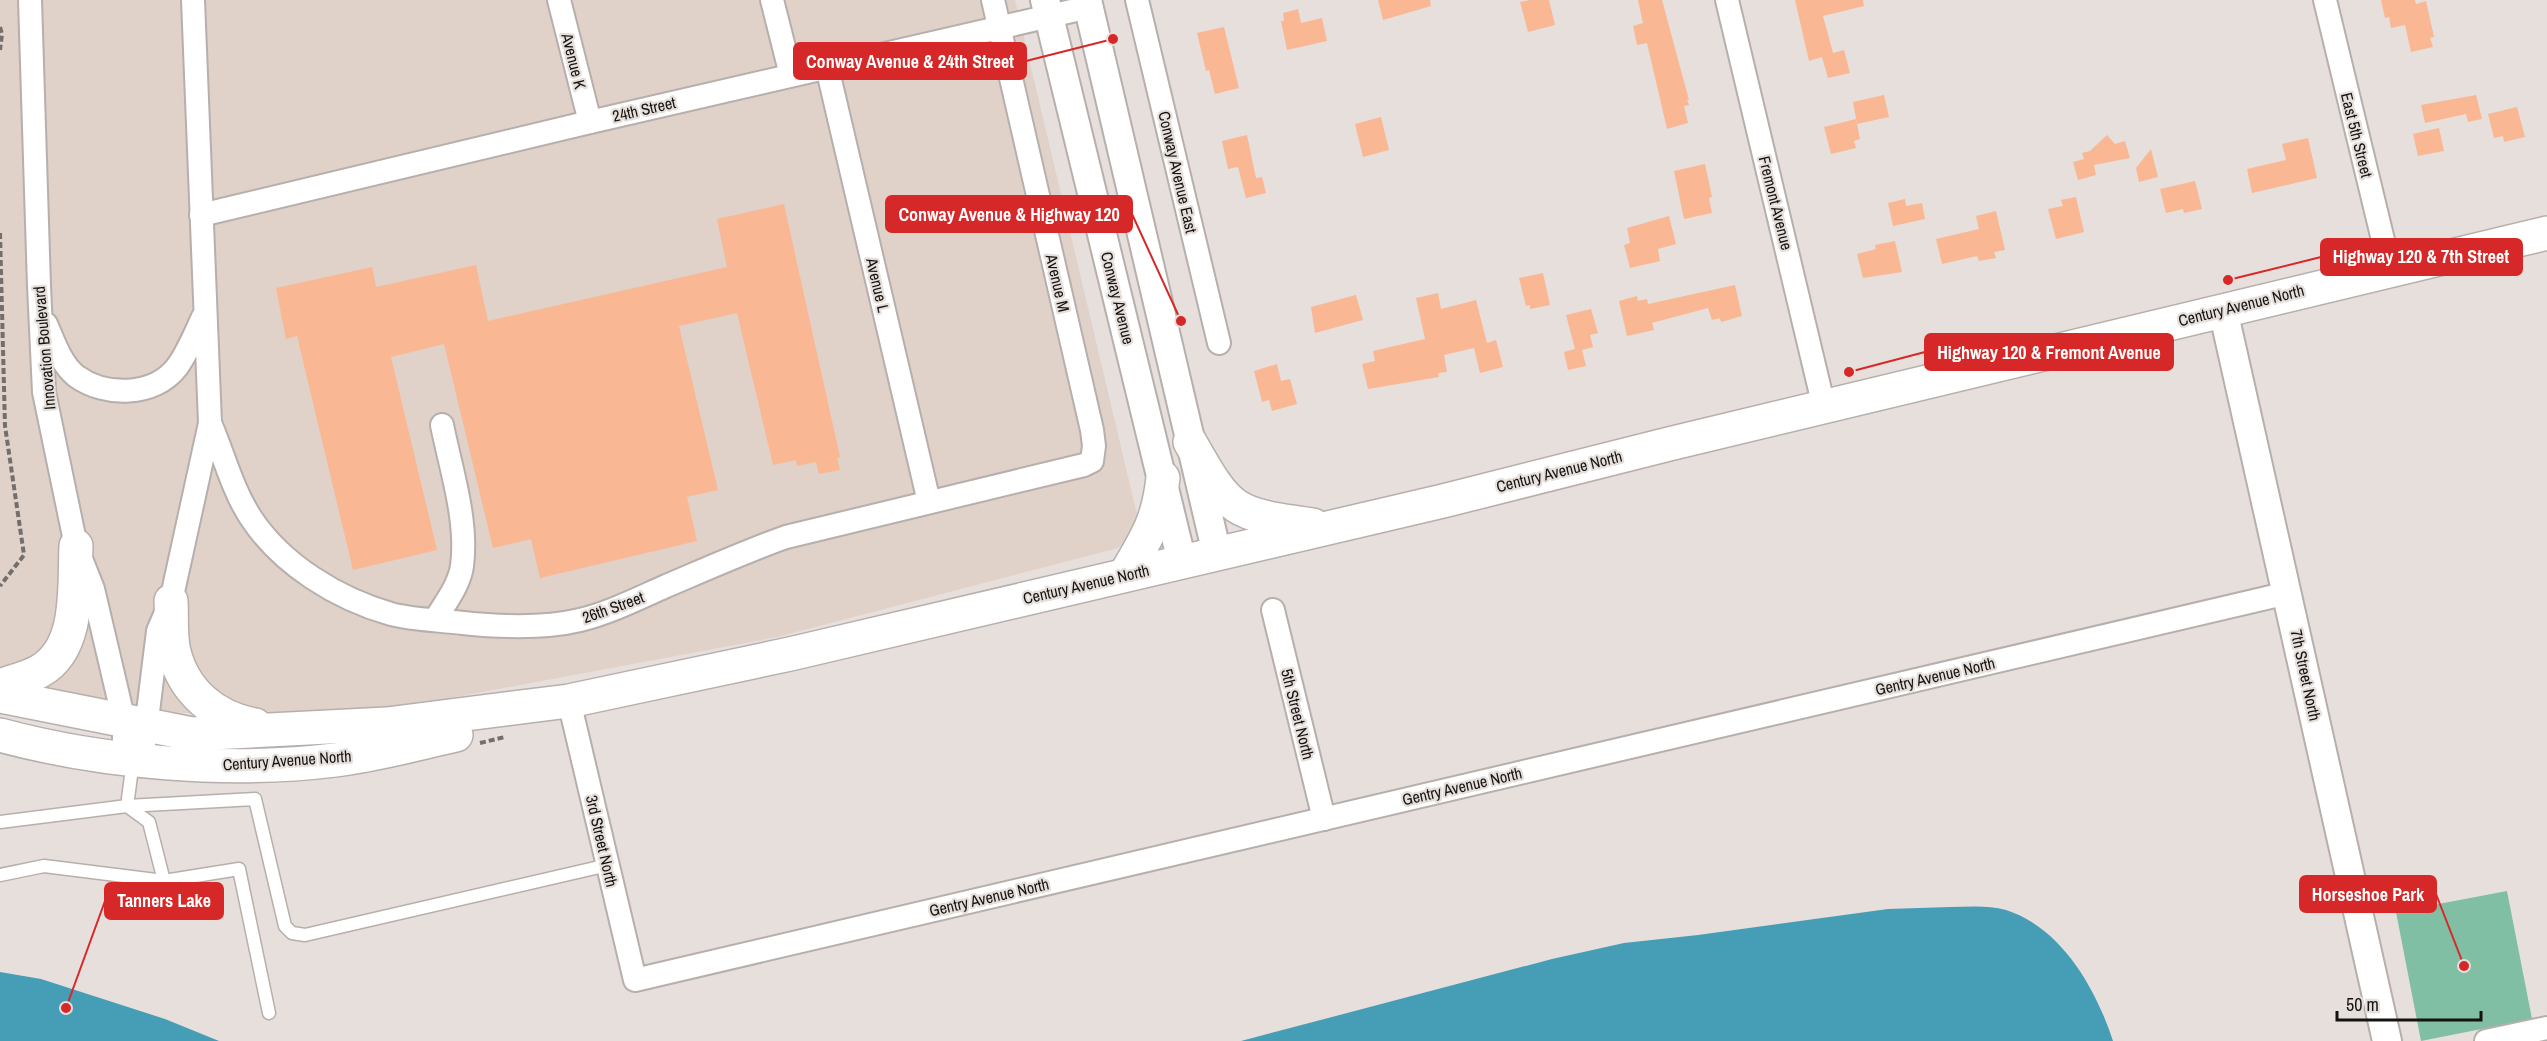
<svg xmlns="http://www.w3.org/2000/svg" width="2547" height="1041" font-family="'Archivo Narrow',sans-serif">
<rect width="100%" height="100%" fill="#e6dfdb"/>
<polygon fill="#e0d1c9" points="0,0 1015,0 1139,523 1118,548 777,637 375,712 181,713 67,697 0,679"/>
<polygon fill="#80bfa3" points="2507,891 2532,1019 2421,1041 2396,912"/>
<g fill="#469db6">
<path d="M 1951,907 C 1969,907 1988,905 2006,910 C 2062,928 2096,989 2113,1041 L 1241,1041 L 1552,959 L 1624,943 L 1698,935 L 1888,909 Z"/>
<polygon points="0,972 41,979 165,1019 219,1041 0,1041"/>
</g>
<g fill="#f9b893">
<polygon points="1378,0 1430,0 1431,6 1383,20"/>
<polygon points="1530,0 1549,0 1555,25 1528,32 1520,2"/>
<polygon points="1638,0 1662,0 1689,100 1687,100 1689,105 1684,106 1688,123 1667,129 1647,43 1637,45 1633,26 1643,23"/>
<polygon points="1795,0 1863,0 1864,6 1823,16 1833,53 1844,50 1850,73 1828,78 1822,57 1809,61"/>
<polygon points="2381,0 2415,0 2416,4 2426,1 2434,37 2430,38 2433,47 2411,52 2405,25 2391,28 2389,17 2385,18"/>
<polygon points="1298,9 1301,23 1322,18 1327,41 1287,50 1281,21 1284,21 1283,13"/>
<polygon points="1224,27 1239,88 1215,94 1209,70 1206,71 1197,33"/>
<polygon points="1884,95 1889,117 1857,124 1853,102"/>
<polygon points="2476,95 2482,119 2468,122 2466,114 2425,123 2421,105"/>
<polygon points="2517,107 2525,137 2504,142 2503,136 2494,138 2488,114"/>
<polygon points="1381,117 1389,150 1363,157 1355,124"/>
<polygon points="1856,119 1860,139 1854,141 1856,148 1831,154 1824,127"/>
<polygon points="2439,128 2444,151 2418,156 2413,134"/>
<polygon points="1247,135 1256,178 1262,177 1266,193 1246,198 1238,167 1228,169 1222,141"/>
<polygon points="2107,135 2115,144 2125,141 2130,158 2094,165 2096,175 2078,180 2073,162 2084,159 2082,153 2090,151"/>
<polygon points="2308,138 2317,178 2252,193 2247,169 2286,160 2282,144"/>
<polygon points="2151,149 2158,177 2139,182 2136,168"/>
<polygon points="1705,164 1712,197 1709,198 1712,213 1684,219 1674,171"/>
<polygon points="2195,181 2202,209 2184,213 2183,209 2166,213 2160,189"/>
<polygon points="2076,197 2084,232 2056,239 2048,209 2063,206 2061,200"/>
<polygon points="1905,199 1906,206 1922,203 1925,219 1893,226 1888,203"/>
<polygon points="784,204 840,457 837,458 840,470 819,474 816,462 797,466 796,460 773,465 737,313 679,326 718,490 687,497 697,541 540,578 531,539 493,548 444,344 391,357 437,550 353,570 297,336 286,339 276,288 372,267 376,287 476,265 488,321 727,267 717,219"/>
<polygon points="1996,211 2005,250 1994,252 1996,258 1979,261 1977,256 1942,264 1936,239 1979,229 1976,216"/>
<polygon points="1669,216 1676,244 1658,249 1660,261 1630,268 1624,245 1630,243 1627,228"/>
<polygon points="1895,241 1902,272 1863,278 1857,254 1876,249 1875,245"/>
<polygon points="1543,273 1550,305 1530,309 1530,305 1526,306 1519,278"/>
<polygon points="1735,285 1742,316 1721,322 1720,318 1712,320 1708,308 1652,323 1654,330 1627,336 1619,301 1637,296 1638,301 1647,299 1648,304"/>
<polygon points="1438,293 1441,309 1476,300 1487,343 1496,340 1503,367 1480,373 1474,348 1444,355 1447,372 1438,373 1439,377 1368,389 1362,364 1375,361 1373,351 1425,339 1416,298"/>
<polygon points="1356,295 1363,320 1315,333 1311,307"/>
<polygon points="1591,309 1598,333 1590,335 1593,347 1582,350 1586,366 1568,370 1564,352 1575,349 1566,315"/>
<polygon points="1277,364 1281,381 1290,379 1297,404 1272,411 1269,400 1262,402 1254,371"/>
</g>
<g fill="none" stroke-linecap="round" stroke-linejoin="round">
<defs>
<g id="service">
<polyline points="127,806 255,799 285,926 292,933 305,935 608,865"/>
<polyline points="127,806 149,822 164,881 239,869 269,1013"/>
<polyline points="0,822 127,806 131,776"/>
<polyline points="0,875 44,866 164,881"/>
</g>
<g id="minor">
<polyline points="30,0 39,286 44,392 76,546 93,589 124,721 124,759"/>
<polyline points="559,0 590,122"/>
<polyline points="772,0 791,75"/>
<polyline points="1137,0 1219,343"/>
<polyline points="1727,0 1824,407"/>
<polyline points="2325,0 2390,269"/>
<polyline points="827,67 929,502"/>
<polyline points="201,215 590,122 1089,7"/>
<path d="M 46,324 C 54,342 61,364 76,376 C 105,397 154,397 177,367 C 188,352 195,334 203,317"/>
<path d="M 210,423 C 224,455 232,489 251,518 C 282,565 338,599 391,614 C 413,620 439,620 463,623 C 501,627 542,629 580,620 C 609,613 637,599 664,587 C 704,570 744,552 786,537 L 1084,465 L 1092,461 L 1094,446 L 1092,430 L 993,0"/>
<polyline points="1273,610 1324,819"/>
<path d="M 435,620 C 445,603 459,586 462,566 C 468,520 451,470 442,425"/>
<polyline points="569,701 635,980 2288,593"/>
<polyline points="142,760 158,631 171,601 210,423 193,0"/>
<polyline points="2486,1041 2547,1028"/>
</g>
<g id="tertiary">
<polyline points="1045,0 1182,562"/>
<polyline points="1087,0 1217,554"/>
<polyline points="2223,310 2387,1041"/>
</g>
<g id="secondary">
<path d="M 1190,442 C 1230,513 1233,514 1313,525"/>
<path d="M 1125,575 C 1147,537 1158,522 1163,478"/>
<path d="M 171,601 C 172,617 170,636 174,652 C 184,692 215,718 255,725"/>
<path d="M 0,686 C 13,681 28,678 40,671 C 81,648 74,585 76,546"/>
<polyline points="0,696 192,734 387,724 569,701 790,654 1443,501 1669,444 2547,233"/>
<path d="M 0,735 C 103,763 229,773 335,760 C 376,755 416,744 456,735"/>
</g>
</defs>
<use href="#service" stroke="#b6afac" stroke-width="15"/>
<use href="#minor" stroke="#b6afac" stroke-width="26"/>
<use href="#tertiary" stroke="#b6afac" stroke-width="32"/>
<use href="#secondary" stroke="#b6afac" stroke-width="36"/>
<g stroke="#736f6c" stroke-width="4" stroke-dasharray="6 3" stroke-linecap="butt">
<polyline points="0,27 2,34 0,50"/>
<polyline points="0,233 5,426 24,555 0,586"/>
<polyline points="480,743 505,737"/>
</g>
<use href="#service" stroke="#fff" stroke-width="12"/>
<use href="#minor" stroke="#fff" stroke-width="22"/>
<use href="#tertiary" stroke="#fff" stroke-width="28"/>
<use href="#secondary" stroke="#fff" stroke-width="33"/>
</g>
<g text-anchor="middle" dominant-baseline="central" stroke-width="4.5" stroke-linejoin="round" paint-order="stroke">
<g font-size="16" fill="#151311" stroke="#e6dfdb">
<text transform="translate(574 61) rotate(76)">Avenue K</text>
<text transform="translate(644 109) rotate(-13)">24th Street</text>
<text transform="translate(2357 135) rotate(76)">East 5th Street</text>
<text transform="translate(1178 172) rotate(77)">Conway Avenue East</text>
<text transform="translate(1776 203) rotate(76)">Fremont Avenue</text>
<text transform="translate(1058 283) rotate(77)">Avenue M</text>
<text transform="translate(878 285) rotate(77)">Avenue L</text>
<text transform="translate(1118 298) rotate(76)">Conway Avenue</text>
<text transform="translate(2241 305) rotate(-14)">Century Avenue North</text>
<text transform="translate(44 348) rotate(-95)">Innovation Boulevard</text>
<text transform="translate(1559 471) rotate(-14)">Century Avenue North</text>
<text transform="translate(1086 584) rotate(-13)">Century Avenue North</text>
<text transform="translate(613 607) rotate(-20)">26th Street</text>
<text transform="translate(2306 675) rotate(78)">7th Street North</text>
<text transform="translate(1935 676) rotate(-13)">Gentry Avenue North</text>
<text transform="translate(1298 714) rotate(76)">5th Street North</text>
<text transform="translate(287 760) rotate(-4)">Century Avenue North</text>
<text transform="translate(1462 786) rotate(-13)">Gentry Avenue North</text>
<text transform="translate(602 841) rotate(77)">3rd Street North</text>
<text transform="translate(989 897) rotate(-13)">Gentry Avenue North</text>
</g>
</g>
<path fill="none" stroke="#d62828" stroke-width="2" d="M1113 39L1026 61M1181 321L1132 214M2228 280L2321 257M1849 372L1925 352M2464 966L2436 894M66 1008L105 901"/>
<g fill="#d62828" stroke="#e6dfdb" stroke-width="2">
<circle cx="1113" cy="39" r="6"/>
<circle cx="1181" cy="321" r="6"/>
<circle cx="2228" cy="280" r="6"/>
<circle cx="1849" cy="372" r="6"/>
<circle cx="2464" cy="966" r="6"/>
<circle cx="66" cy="1008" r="6"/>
</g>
<g fill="#d62828" stroke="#d62828" stroke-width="2">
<rect x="794" y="43" width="232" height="36" rx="6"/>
<rect x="886" y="196" width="246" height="36" rx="6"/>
<rect x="2321" y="239" width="201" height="36" rx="6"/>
<rect x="1925" y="334" width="248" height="36" rx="6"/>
<rect x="2300" y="876" width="136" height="36" rx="6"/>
<rect x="105" y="883" width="118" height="36" rx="6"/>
</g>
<g font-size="18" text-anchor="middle" font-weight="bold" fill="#fff">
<text x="910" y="68">Conway Avenue &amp; 24th Street</text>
<text x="1009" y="221">Conway Avenue &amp; Highway 120</text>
<text x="2421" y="263">Highway 120 &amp; 7th Street</text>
<text x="2049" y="359">Highway 120 &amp; Fremont Avenue</text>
<text x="2368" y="901">Horseshoe Park</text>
<text x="164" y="907">Tanners Lake</text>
</g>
<path d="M2337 1011v9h144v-9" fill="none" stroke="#151311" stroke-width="3"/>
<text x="2346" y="1011" font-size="18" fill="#151311" stroke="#e6dfdb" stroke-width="4.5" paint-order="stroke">50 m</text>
</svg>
